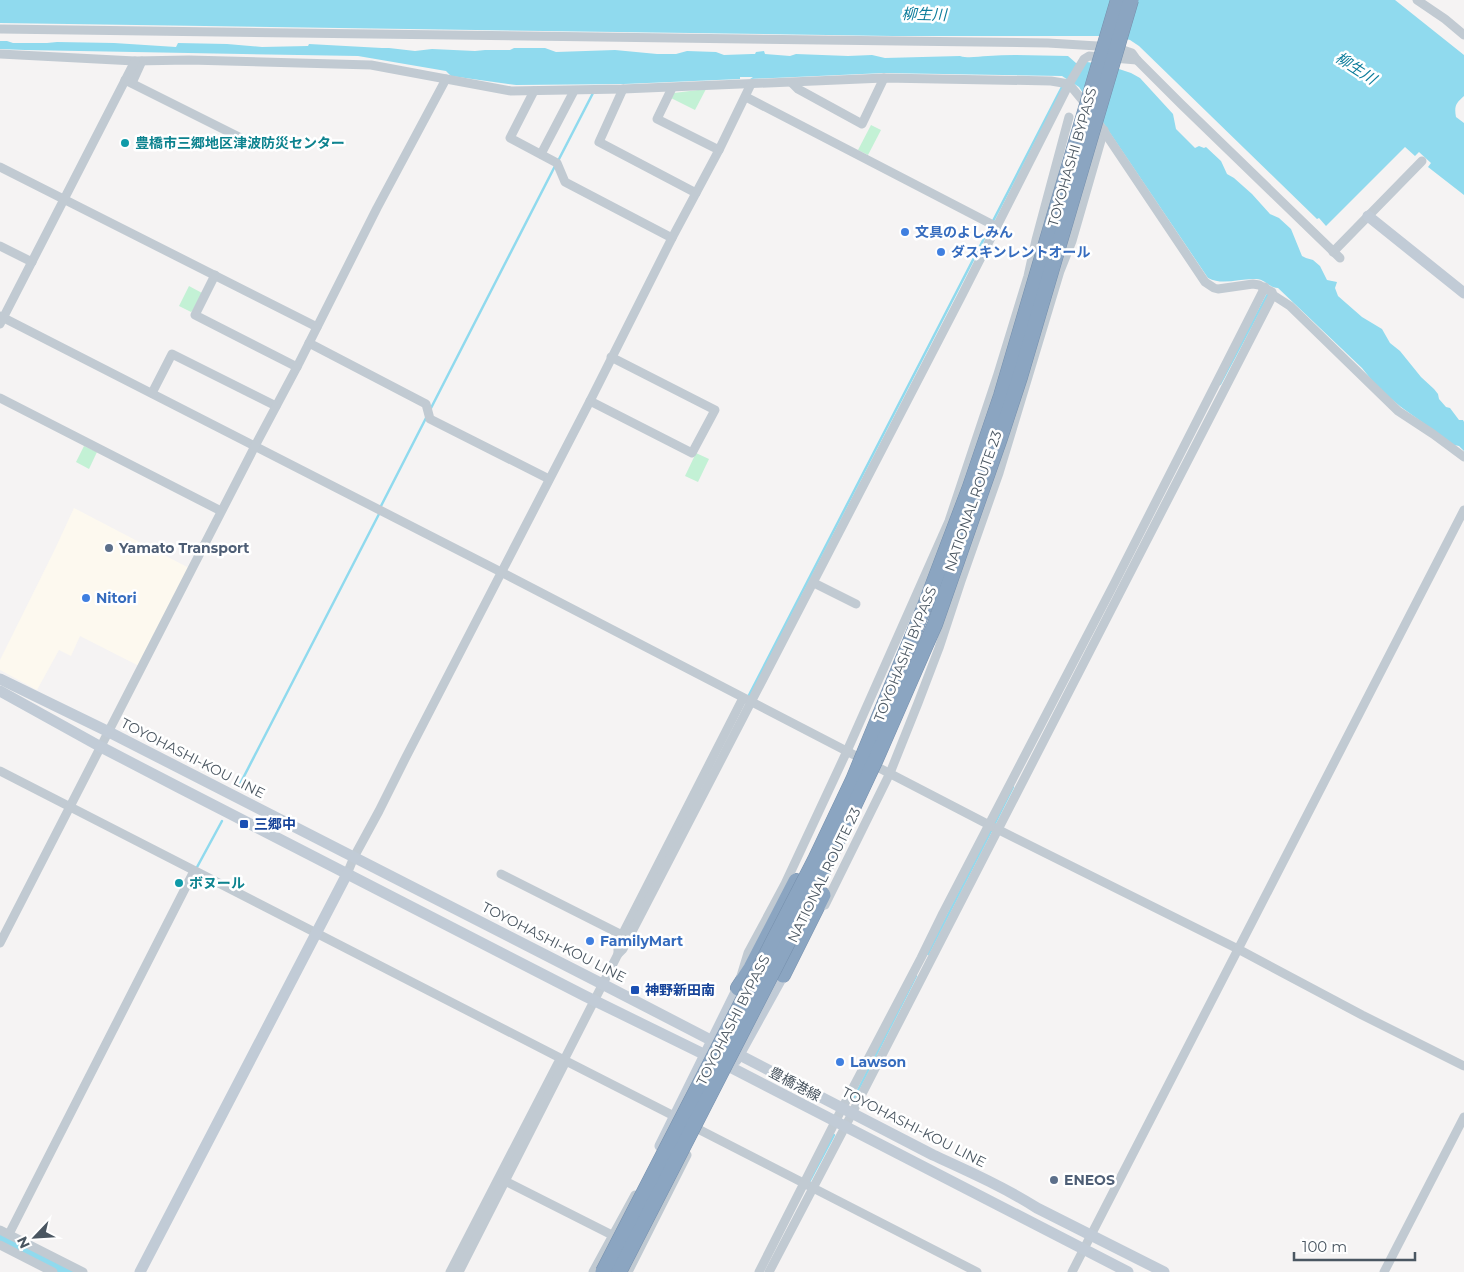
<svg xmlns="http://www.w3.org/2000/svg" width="1464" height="1272" font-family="Montserrat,'Noto Sans JP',sans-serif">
<rect width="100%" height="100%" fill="#f5f3f3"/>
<polygon fill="#fdf9ef" points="74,508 189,568 139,666 80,636 71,656 59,650 37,690 0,670 0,660 55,549"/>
<g fill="#c3f1d5">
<polygon points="706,89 695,110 671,98 674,93"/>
<polygon points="871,125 881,130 868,155 858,150"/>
<polygon points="189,286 202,293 193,310 191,312 179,306"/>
<polygon points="84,446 97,452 89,469 76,462"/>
<polygon points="696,453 709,459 698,482 685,476"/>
</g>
<g fill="#90daee">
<path d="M 0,0 L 1395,0 L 1464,55 L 1464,96 C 1456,103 1454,106 1456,117 L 1464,123 L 1464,195 L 1428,167 L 1431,163 L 1419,152 L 1415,156 L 1405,147 L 1326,226 L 1319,218 L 1317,219 L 1139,46 L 1130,40 L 1116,36 L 893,36 L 0,23 Z"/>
<path d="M 0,41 L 7,41 L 13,43 L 47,43 L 57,42 L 114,43 L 176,47 L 178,43 L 227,44 L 262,47 L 308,46 L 309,44 L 382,48 L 389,48 L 415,51 L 432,49 L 475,51 L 485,50 L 510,50 L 514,48 L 545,48 L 556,52 L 615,50 L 657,54 L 676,54 L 687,51 L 716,52 L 724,55 L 752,54 L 755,54 L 756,52 L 764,51 L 765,54 L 790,56 L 796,54 L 848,56 L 872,55 L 885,58 L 960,56 C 970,59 978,56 988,56 C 1015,54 1042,56 1068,56 L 1076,63 L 1087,62 L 1107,65 L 1131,73 L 1140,78 L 1173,114 L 1176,129 L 1195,148 L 1199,146 L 1204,148 L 1206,147 L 1221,161 L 1227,174 L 1234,178 L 1252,194 L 1270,214 L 1279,218 L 1291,229 L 1302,256 L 1306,258 L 1313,260 L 1320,266 L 1327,280 L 1337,282 L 1335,288 L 1338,296 L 1362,317 L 1382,329 L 1390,343 L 1400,351 L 1421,377 L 1434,389 L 1438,394 L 1439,399 L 1446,407 L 1450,408 L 1459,420 L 1463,420 L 1464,422 L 1464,451 L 1459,446 L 1454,445 L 1401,407 L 1378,388 L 1362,368 L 1278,288 C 1269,288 1265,279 1256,279 C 1240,278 1223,286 1208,278 L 1079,87 L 1062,76 L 884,73 L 750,79 L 753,77 L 740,77 L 740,79 L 624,84 L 516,85 L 451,76 L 446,71 L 358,56 L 25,50 L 0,49 Z"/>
</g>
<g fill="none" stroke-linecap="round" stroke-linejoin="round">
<g stroke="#90daee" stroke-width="2.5">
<polyline points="558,161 593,93"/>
<polyline points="1220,384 1269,292"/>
<polyline points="430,410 555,166"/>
<polyline points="747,699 1063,85"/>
<polyline points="239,786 379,514 381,506 426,418"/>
<polyline points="994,825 1013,787"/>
<polyline points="196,869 222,821"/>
<polyline points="928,954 992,829"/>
<polyline points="853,1100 916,976"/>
<polyline points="808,1184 834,1135"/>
</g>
<polyline stroke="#90daee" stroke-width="15" points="0,1236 71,1272"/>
<defs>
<g id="highway">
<polyline points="783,975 823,895"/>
<polyline points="738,988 751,968 796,881"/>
</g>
</defs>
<use href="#highway" stroke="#7690ad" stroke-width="16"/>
<g stroke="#c1cad2" stroke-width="9">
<polyline points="1417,0 1445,19 1464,35"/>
<polyline points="0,29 1048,43 1114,47 1132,53 1137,60 1181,104 1340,258"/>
<polyline points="0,54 135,61 189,60 371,65 511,91 623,89 884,78 1051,81 1069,84 1088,107"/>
<polyline points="125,80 253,144"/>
<polyline points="132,83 142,61"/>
<polyline points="792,83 798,89 862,124 884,78"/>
<polyline points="672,88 657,119 719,150"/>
<polyline points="623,89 599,142 696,193"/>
<polyline points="534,91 510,138 557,163 565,182 672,238"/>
<polyline points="746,97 997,227"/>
<polyline points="541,154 574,91"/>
<polyline points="0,167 317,327"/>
<polyline points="0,246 32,262"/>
<polyline points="1333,252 1422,161"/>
<polyline points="215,275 195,315 297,367"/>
<polyline points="1273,295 1290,306 1398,411 1433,434 1464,457"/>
<polyline points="0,316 501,572 997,829 1238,949 1362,1015 1464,1066"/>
<polyline points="0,324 135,61"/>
<polyline points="309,343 426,404 430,419 549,479"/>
<polyline points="152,393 172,354 276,406"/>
<polyline points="0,398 221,511"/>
<polyline points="590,401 692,453 715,410 611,357"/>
<polyline points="814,583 856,604"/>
<polyline points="0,771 564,1060 674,1116"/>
<polyline points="347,874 354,857 379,811 406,757 590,401 672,238 719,150 751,84"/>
<polyline points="501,874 626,937"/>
<polyline points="825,905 890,773 918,703 939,648 961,581 999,473 1060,271 1072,241 1104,130"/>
<polyline points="0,943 255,446 297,367 377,208 446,79"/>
<polyline points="618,954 618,943 743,698"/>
<polyline points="741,976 748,953 785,884 847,751 949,521 997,377 1028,276 1036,240 1069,117"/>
<polyline points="700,1130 977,1272"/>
<polyline points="505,1181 612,1235"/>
<polyline points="0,1230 83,1272"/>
<polyline points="9,1234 194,871"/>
<polyline points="0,1245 53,1272"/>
<polyline points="450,1272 558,1063 564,1060"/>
<polyline points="459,1272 564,1065 564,1060 618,954 623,949 961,297 1069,84 1084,59 1089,56 1137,60"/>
<polyline points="593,1272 635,1195"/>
<polyline points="628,1272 687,1155"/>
<polyline points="759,1272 835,1122 921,958 943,913 1114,584 1265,287"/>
<polyline points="769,1272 845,1127 1273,295 1272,292 1259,285 1253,284 1218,289 1214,288 1205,282 1095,118"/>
<polyline points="1072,1272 1464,510"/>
<polyline points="1384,1272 1464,1117"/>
</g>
<g stroke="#c1cbd6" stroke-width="11">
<polyline points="1368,216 1464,293"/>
<path d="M 0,679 L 109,732 L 612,989 L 933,1155 C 968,1171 1004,1187 1037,1208 L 1164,1272"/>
<polyline points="0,691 101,747 180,788 585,996 732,1068 1128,1272"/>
<polyline points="736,1060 783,975"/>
<polyline points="660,1146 738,988"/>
<polyline points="140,1272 347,874"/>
</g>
<use href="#highway" stroke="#8ba5c1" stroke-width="15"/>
<defs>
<g id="highway-bridge">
<polyline points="603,1272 815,860 853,780 926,603 970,487 1001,396 1118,0"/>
<polyline points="619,1272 811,897 876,759 935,624 1000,438 1020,377 1131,0"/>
</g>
</defs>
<use href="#highway-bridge" stroke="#7690ad" stroke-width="16" stroke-linecap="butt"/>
<use href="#highway-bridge" stroke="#8ba5c1" stroke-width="15"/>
</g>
<g fill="#0f9aa8" stroke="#fff" stroke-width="2">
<circle cx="125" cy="143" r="5"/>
<circle cx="179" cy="883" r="5"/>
</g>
<g fill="#3f7fe0" stroke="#fff" stroke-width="2">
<circle cx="905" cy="232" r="5"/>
<circle cx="941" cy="252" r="5"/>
<circle cx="86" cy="598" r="5"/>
<circle cx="590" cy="941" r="5"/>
<circle cx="840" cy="1062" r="5"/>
</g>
<g fill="#5c6f8a" stroke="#fff" stroke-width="2">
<circle cx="109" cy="548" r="5"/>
<circle cx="1054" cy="1180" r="5"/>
</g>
<g fill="#1a4fb4" stroke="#fff" stroke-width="2">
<rect x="239" y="819" width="10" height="10" rx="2.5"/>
<rect x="630" y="985" width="10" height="10" rx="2.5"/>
</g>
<g text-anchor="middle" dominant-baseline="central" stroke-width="5" stroke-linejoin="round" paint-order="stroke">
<g font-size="14" font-weight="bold" fill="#0d838f" stroke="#fff" text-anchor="start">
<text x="135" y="143">豊橋市三郷地区津波防災センター</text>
<text x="189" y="883">ボヌール</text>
</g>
<g font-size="14" fill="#4a5661" stroke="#fff">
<text transform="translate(1072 157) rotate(-74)">TOYOHASHI BYPASS</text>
<text transform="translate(973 501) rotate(-71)">NATIONAL ROUTE 23</text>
<text transform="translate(905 654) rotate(-68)">TOYOHASHI BYPASS</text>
<text transform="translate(193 758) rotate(27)">TOYOHASHI-KOU LINE</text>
<text transform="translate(824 875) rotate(-64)">NATIONAL ROUTE 23</text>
<text transform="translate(554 942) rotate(27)">TOYOHASHI-KOU LINE</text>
<text transform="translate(733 1020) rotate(-63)">TOYOHASHI BYPASS</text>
<text transform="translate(795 1084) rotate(28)">豊橋港線</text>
<text transform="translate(914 1127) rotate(27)">TOYOHASHI-KOU LINE</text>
</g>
<g font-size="14" font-weight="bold" fill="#366cbe" stroke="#fff" text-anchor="start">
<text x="915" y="232">文具のよしみん</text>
<text x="951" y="252">ダスキンレントオール</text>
<text x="96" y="598">Nitori</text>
<text x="600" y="941">FamilyMart</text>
<text x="850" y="1062">Lawson</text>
</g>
<g font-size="14" font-weight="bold" fill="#4e5e75" stroke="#fff" text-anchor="start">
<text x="119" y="548">Yamato Transport</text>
<text x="1064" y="1180">ENEOS</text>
</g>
<g font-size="14" font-weight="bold" fill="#164399" stroke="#fff" text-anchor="start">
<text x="254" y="824">三郷中</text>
<text x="645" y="990">神野新田南</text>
</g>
<g font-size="15" font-style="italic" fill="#0c7c9b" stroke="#fff">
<text transform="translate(924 14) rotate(1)">柳生川</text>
<text transform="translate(1356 68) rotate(33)">柳生川</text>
</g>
</g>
<g transform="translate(35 1237) rotate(245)" stroke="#ffffff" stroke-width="4" paint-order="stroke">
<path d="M0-4L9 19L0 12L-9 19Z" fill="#4a5661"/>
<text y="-8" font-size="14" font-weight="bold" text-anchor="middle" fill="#4a5661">N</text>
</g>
<path d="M1294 1252v8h121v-8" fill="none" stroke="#4a5661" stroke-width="2.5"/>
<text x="1302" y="1252" font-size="15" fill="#4a5661" stroke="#ffffff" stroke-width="4" paint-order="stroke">100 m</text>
</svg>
